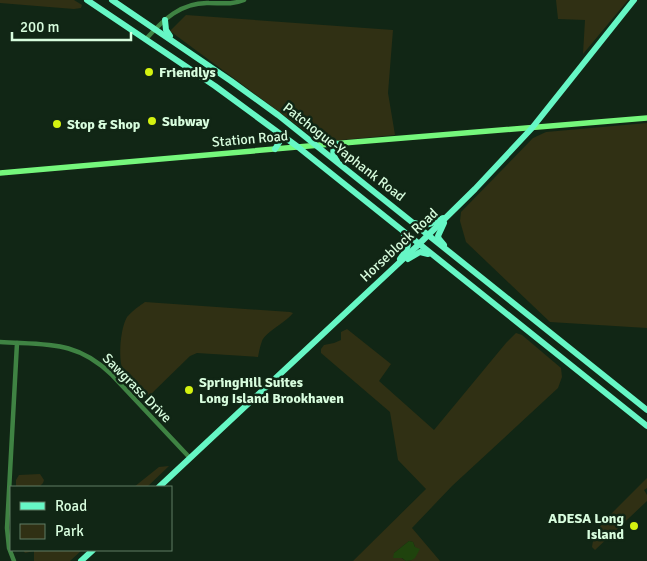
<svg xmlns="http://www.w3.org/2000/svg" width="647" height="561" font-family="Signika,sans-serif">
<rect width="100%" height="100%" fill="#112615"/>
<g fill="#303014" fill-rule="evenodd">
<polygon points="0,0 74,0 82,5 81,8 74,9 0,3"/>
<polygon points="556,0 628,0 583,54 585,20 558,19"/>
<polygon points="186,15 393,30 388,93 395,135 320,142 170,31"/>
<polygon points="647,123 647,328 550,322 466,242 460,221 461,212 533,138 546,132"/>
<path d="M 145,302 L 290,312 L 293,313 C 286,322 266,332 262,341 C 260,346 259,352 258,357 L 197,353 L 190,356 L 148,397 C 140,390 131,384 125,375 C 117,364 120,329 127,317 C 132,311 139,306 145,302 Z"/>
<path d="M 347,329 L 391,364 L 379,381 L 434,430 L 506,343 L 516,333 L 522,335 L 561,368 L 562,377 L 558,388 L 452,486 L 412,528 L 440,561 L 353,561 L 426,489 L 398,460 L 390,412 L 321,353 L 321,349 L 324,345 L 334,343 L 341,340 L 341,332 ZM 409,541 L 413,542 L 415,547 L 412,560 L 406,561 L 394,553 Z"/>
<polygon points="169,466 147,487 134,487 159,467"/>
<polygon points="40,474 44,480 43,483 39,487 16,487 16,480 19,475"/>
<polygon points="647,478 647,488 644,490 647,495 647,501 595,550 592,547 594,535 604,521"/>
<polygon points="23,550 82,550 70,561 34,561 34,551 25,553"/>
</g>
<polygon fill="#1f430d" points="409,541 413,542 415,547 420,549 415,558 412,560 406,561 402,558 393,558 394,553"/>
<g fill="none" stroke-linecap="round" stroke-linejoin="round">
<g stroke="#3f8343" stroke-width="4.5">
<path d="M 146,39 C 163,20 181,2 209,3 C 221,3 232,5 244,0"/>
<path d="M 0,342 C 46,345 77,340 112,375 L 190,458"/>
<polyline points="14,561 9,548 7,528 17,343"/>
</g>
<polyline stroke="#75f77c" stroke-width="5.5" points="0,173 355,142 647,118"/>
<g stroke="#66f7c5" stroke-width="6">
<polyline points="87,0 215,86 298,147 647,426"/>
<polyline points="112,0 231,81 278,115 647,410"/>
<polyline points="165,20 166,30 170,36"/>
<polyline points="275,149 280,141 279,137 276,134"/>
<path d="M 337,161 C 332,154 332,150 337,144"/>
<path d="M 415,223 C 427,228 433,222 443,218"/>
<polyline points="444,245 439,239 438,236 444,223"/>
<path d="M 400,259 C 406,250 412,245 404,236"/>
<polyline points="408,259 420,252 428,254"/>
<polyline points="159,487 416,247 475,189 532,128 634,0"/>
<polyline points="81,561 93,550"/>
</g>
</g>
<g fill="#d4f210" stroke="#112615" stroke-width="2">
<circle cx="149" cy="72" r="5"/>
<circle cx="152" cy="121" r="5"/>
<circle cx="57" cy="124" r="5"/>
<circle cx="189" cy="390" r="5"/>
<circle cx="634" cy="526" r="5"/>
</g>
<g text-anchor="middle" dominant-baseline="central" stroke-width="5" stroke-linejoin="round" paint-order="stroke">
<g font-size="14" font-weight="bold" fill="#d8fdde" stroke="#112615" text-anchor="start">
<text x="159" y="72">Friendlys</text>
<text x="162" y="121">Subway</text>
<text x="67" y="124">Stop &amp; Shop</text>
<text x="199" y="382">SpringHill Suites<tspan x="199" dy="16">Long Island Brookhaven</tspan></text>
<text x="624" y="518" text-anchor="end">ADESA Long<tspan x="624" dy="16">Island</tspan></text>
</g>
<g font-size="14" fill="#d8fdde" stroke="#112615">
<text transform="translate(250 139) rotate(-5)">Station Road</text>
<text transform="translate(344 152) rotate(38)">Patchogue-Yaphank Road</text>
<text transform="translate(399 245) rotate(-43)">Horseblock Road</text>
<text transform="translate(137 388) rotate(45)">Sawgrass Drive</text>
</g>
</g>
<rect x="10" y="486" width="162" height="65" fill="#112615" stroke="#617c65"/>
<rect x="20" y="502" width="25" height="8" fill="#66f7c5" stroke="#617c65"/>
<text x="55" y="511" font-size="15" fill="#d8fdde">Road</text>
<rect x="20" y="524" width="25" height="15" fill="#303014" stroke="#617c65"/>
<text x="55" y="536" font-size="15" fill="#d8fdde">Park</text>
<path d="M12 32v8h119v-8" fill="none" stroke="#d8fdde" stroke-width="2.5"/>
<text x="20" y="32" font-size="15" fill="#d8fdde" stroke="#112615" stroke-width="4" paint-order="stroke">200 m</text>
</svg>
